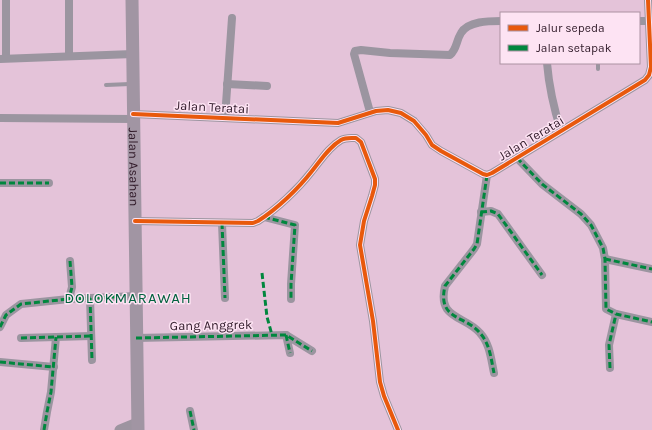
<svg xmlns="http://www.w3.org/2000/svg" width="652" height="430" font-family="Karla,sans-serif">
<rect width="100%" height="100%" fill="#e4c3d9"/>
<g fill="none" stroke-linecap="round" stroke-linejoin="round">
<g stroke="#9b95a0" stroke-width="4">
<polyline points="598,63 598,69"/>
<polyline points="106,85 130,84"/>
</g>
<g stroke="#9b95a0" stroke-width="8">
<polyline points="6,0 6,58"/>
<polyline points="639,21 652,21"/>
<polyline points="69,55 69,0"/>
<polyline points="0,59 133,54"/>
<path d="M 547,63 C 549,87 554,109 561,131"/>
<polyline points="227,84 267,86"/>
<path d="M 370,112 L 354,54 L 355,51 L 361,50 L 390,53 L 450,55 C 457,49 456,41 461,33 C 468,21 489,21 501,21"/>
<polyline points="133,114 338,123 376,111 388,110 401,113 414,121 426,135 432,145 441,151 483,174 487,175 492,173 645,80 649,75 651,67 648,0"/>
<polyline points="0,118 133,119"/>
<polyline points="225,118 232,18"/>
<polyline points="517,158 542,184 581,214 591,225 603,248 605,259 606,309 616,314 652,322"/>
<path d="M 487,175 L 477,244 L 474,249 L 445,286 C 437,320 465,315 480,333 C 490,344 491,359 494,373"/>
<polyline points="0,183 49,183"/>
<polyline points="481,212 491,211 498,214 542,275"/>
<polyline points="264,217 295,225 291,284 291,299"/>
<path d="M 135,221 L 253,223 L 258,221 C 277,209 298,189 312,171 C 321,160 329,147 341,140 C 346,137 352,138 356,138 L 361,142 L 375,179 L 375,185 L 372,196 L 364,221 L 360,245 L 373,321 L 380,382 L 384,396 L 398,430"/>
<polyline points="222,223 225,298"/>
<polyline points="605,259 652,269"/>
<polyline points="70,261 72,287 69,299 136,296"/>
<polyline points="90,298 92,360"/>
<polyline points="0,327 6,315 21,304 69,299"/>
<polyline points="286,335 290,353"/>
<polyline points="21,338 91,336"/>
<polyline points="136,338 286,335 312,351"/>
<polyline points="0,362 54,367"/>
<polyline points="610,368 609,345 616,314"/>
<polyline points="190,411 194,430"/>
<polyline points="44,430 47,412 51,392 56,337"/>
</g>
<polyline stroke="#9d94a0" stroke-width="11" points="120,430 137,423"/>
<path stroke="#a195a3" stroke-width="13" id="s1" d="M 132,0 L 138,430"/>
<g stroke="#00873e" stroke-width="3" stroke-dasharray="6 3" stroke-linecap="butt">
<polyline points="517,158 542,184 581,214 591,225 603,248 605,259 606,309 616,314 652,322"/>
<path d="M 487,175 L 477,244 L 474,249 L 445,286 C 437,320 465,315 480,333 C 490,344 491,359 494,373"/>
<polyline points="0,183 49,183"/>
<polyline points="481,212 491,211 498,214 542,275"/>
<polyline points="264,217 295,225 291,284 291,299"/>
<polyline points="222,223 225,298"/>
<polyline points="605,259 652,269"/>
<polyline points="70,261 72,287 69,299 136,296"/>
<polyline points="262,273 267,317 272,335"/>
<polyline points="90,298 92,360"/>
<polyline points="0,327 6,315 21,304 69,299"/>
<polyline points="286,335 290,353"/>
<polyline points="21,338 91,336"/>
<polyline points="136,338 286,335 312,351"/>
<polyline points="0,362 54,367"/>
<polyline points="610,368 609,345 616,314"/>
<polyline points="190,411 194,430"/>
<polyline points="44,430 47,412 51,392 56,337"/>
</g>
<defs>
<g id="cycleway">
<polyline points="133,114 338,123 376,111 388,110 401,113 414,121 426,135 432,145 441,151 483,174 487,175 492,173 645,80 649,75 651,67 648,0"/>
<path d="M 135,221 L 253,223 L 258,221 C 277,209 298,189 312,171 C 321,160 329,147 341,140 C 346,137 352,138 356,138 L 361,142 L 375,179 L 375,185 L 372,196 L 364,221 L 360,245 L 373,321 L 380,382 L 384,396 L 398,430"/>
</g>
</defs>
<use href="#cycleway" stroke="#fde3f3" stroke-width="6"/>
<use href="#cycleway" stroke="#e8590c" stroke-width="4"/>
</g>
<g text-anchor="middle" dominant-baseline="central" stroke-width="3" stroke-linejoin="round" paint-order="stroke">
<g font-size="13" fill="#2f1928" stroke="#fde3f3">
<text transform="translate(212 107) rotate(3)">Jalan Teratai</text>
<text transform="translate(531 138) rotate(-31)">Jalan Teratai</text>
<text stroke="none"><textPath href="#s1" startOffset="167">Jalan Asahan</textPath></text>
<text transform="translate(211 325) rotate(-1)">Gang Anggrek</text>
</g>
<g font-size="15" letter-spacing="1" fill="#00623e" stroke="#fde3f3">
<text x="128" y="298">DOLOKMARAWAH</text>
</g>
</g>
<rect x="500" y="12" width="140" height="52" fill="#fde3f3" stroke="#ab92a2"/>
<rect x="508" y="25" width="20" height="6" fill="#e8590c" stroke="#ab92a2"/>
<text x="536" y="32" font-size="12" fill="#2f1928">Jalur sepeda</text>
<rect x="508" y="45" width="20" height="6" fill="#00873e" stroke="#ab92a2"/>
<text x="536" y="52" font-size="12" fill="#2f1928">Jalan setapak</text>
</svg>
